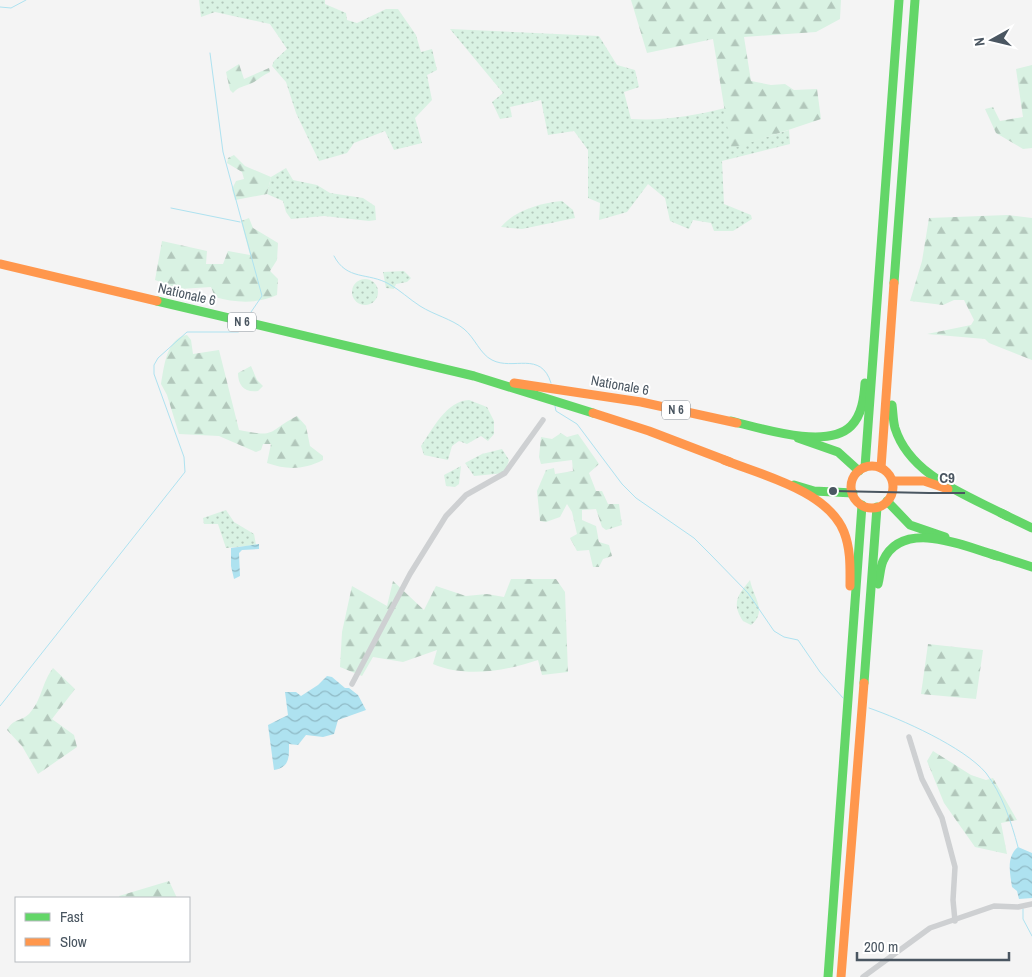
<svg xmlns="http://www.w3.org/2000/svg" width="1032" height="977" font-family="'Archivo Narrow',sans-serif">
<defs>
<pattern id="grass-dots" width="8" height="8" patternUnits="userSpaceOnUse" patternTransform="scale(1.25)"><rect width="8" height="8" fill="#d9f2e3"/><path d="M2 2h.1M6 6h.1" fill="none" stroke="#b2c7bb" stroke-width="1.8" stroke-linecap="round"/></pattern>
<pattern id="forest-firs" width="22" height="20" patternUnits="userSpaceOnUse" patternTransform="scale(1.25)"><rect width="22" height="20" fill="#d9f2e3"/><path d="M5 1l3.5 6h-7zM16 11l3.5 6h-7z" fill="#b2c7bb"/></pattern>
<pattern id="water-waves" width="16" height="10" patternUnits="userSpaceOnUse" patternTransform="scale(1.25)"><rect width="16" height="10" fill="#aee2f0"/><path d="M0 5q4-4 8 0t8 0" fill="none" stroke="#90bac6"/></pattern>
</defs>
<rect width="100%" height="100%" fill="#f4f4f4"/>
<g fill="url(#grass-dots)">
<polygon points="199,0 325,0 325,4 346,13 347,20 357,23 386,9 398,9 416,35 421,52 432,49 437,70 427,75 432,100 415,118 422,143 394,150 385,131 354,143 347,153 319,161 296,113 286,82 272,66 274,61 287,49 270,24 215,12 201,17"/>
<path d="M 450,29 L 599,36 L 617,65 L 635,70 L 639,87 L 624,92 L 631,119 C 664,121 693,116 725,108 L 731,148 L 789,130 L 790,144 L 722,161 L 724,204 L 751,215 L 752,219 L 733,231 L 714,231 L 711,223 L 693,220 L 689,229 L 670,221 L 665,198 L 648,184 L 627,212 L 599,220 L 600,203 L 588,198 L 588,150 L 574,131 L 548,135 L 541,100 L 510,107 L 512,117 L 500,119 L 492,102 L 503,93 Z"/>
<polygon points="286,168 293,180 317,185 330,193 363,198 375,206 376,220 369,221 324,216 291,219 286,212 283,201 267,194 271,177"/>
<path d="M 562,201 L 573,210 L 575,218 L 522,229 L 501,227 C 515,210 541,203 562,201 Z"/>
<polygon points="404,271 411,278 407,282 396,284 394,289 386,288 383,272"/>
<circle cx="365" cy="292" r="13"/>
<path d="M 469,400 L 487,407 L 494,421 L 494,434 L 488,441 L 481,436 L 467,444 L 459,441 L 452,446 L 448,460 L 424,455 L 421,446 C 433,429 446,401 469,400 Z"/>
<polygon points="502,449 509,460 505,473 474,476 465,463 482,454"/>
<polygon points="461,466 459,484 455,487 446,486 444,475"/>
<polygon points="226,510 234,522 254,534 256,545 226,548 218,524 204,524 203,518"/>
<path d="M 750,580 C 753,597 768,611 751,625 L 743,621 C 731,603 738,595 750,580 Z"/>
</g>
<g fill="url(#forest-firs)">
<polygon points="631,0 841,0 840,19 816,32 744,37 751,81 771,85 785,84 794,90 817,89 821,119 731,149 713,39 647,53"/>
<path d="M 239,64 L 244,79 L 269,68 L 270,72 C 263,75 258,80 252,83 C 244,87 239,86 233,93 L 230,90 L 226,72 Z"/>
<polygon points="1032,65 1032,148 1023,149 996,133 985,109 993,107 1000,121 1023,117 1016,69"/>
<polygon points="234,155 245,166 271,177 267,194 235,200 232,189 236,181 244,179 242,172 227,163 228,158"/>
<polygon points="1007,215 1032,218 1032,360 989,343 985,339 927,334 971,325 974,320 964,300 954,300 943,305 910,301 922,261 929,218"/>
<path d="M 249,218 L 253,228 L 278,243 L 277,260 L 270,271 L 278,279 L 277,295 C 257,304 236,303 215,297 L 211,287 L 180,289 L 155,280 L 162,241 L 207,251 L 206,264 L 223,264 L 228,251 L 250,255 L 241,221 Z"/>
<path d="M 187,335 L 191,340 L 193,354 L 219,350 L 239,430 C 278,438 266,432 297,416 L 306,426 L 310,446 L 323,456 L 323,460 C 303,470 287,470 267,463 L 271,444 L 263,444 L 261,450 L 256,452 L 219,436 L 179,434 L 167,395 L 161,384 C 164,368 166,338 187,335 Z"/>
<path d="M 251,366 L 257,380 L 263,386 L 258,391 C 245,393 238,386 238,373 Z"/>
<polygon points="561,433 567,437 578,434 599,464 589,473 596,491 602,491 608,504 619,504 622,525 606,530 602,527 596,509 582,510 582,520 596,526 599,542 609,545 612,556 603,559 599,567 593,567 589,550 577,551 570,538 577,534 572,512 567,504 560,517 546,522 540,521 537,491 546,470 554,468 555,474 573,471 572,460 541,464 539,457 541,437 552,439"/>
<path d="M 511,579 L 556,579 L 565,592 L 568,672 L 542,675 L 538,660 C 506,671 465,678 433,664 L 437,650 L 403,662 L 373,657 L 362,676 L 340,667 L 342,632 L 352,586 L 387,606 L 393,581 L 424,610 L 436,586 L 466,596 L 487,594 L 504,597 Z"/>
<polygon points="928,644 983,650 976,699 921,694"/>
<path d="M 53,668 L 75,689 L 52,719 L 74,735 L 77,747 L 38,774 L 22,746 L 7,730 C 14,718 20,722 29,714 C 42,700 42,682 53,668 Z"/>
<polygon points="933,751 971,775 986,780 993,778 1017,820 1001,823 1007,854 975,847 944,803 927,761"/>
<polygon points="169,881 177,898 120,898 119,896"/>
</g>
<g fill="url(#water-waves)">
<polygon points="259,544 259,549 242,550 239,553 240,576 234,579 231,566 231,548"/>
<path d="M 327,676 L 332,677 L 345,688 L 349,688 L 358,695 L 366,710 L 338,720 L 334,734 L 323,737 L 306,735 L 298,745 L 289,744 C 289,757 290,767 274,770 L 268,725 L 288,715 L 285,692 L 296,692 L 301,696 L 318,685 Z"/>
<path d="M 1018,847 L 1032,853 L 1032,898 L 1019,899 L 1017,891 L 1012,887 C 1010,873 1006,857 1018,847 Z"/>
</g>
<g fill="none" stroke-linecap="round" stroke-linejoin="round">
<g stroke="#aee2f0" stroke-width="1">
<polyline points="0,7 11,8 26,0"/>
<polyline points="210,53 223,152 262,296 249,315"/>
<polyline points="171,208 240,222"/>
<path d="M 334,256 C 347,281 368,272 389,284 C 400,290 409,299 420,306 C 434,315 452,319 464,329 C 475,338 480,354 492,360 C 513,371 541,350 551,383"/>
<polyline points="555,406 556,411 577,424 622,484 636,498 694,538 711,555 748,593 774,631 784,637 798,640 820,672 843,698"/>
<polyline points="0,706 185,472 184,457 154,374 154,365 158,358 187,332 238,332 244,330"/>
<path d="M 869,708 C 901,719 964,747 986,773 C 1002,794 1011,821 1018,847"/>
<polyline points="1023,909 1023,919 1032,936"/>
</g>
<g stroke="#ced0d2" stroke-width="5.5">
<polyline points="352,684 410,574 446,516 466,495 505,473 543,420"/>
<polyline points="909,737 922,779 942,818 955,867 953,900 955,921"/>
<polyline points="863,977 930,928 994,906 1018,907 1032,904"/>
</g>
<g stroke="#63d668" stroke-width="9">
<polyline points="894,283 915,0"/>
<polyline points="157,301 474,376 593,413"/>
<path d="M 892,405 C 893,412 893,421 895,428 C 910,476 967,495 1007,516"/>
<path d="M 731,421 C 760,428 827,450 851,426 C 862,415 864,398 865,383"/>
<polyline points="798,438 838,452 859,471"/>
<polyline points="865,467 899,0"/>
<polyline points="794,485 814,491 853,493"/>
<polyline points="887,501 910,525 945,537"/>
<polyline points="1001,513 1032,528"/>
<polyline points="992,554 1032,567"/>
<path d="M 878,584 C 880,577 880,568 883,561 C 902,518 965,546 997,556"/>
<polyline points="864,683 877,507"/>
<polyline points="828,977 862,505"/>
</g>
<g stroke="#ff974d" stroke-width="9">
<polyline points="0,264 157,301"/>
<polyline points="514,383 641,402 737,423"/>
<polyline points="593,413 649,431 730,462"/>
<path d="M 724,460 C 762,475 828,491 844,532 C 851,550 850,568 850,586"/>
<circle cx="872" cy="487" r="21"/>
<polyline points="881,468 894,283"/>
<polyline points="893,481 924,481 948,489"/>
<polyline points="841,977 864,683"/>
</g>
</g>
<g text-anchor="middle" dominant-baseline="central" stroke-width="4" stroke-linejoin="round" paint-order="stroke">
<g fill="#fff" stroke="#808990" stroke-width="1">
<rect x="228" y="312.5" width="28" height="19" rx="4"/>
<rect x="662" y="400.5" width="28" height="19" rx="4"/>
</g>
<g font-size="12" font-weight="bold" fill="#4a5661">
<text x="242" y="322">N 6</text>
<text x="676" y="410">N 6</text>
</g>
<g font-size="14" fill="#4a5661" stroke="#fff">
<text transform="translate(187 294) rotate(13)">Nationale 6</text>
<text transform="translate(620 385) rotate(10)">Nationale 6</text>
</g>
</g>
<path fill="none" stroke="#4a5661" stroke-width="2" d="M833 491L929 493H965"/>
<circle fill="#4a5661" stroke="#fff" stroke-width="2" cx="833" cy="491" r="5"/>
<g font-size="15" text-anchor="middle" font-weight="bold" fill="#4a5661" stroke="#fff" stroke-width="4" stroke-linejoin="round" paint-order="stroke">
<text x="947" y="483">C9</text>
</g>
<rect x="15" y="897" width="175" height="65" fill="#ffffff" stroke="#b7bbc0"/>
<rect x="25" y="913" width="25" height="8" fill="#63d668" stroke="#b7bbc0"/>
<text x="60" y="922" font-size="15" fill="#4a5661">Fast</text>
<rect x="25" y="938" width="25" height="8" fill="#ff974d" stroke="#b7bbc0"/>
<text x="60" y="947" font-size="15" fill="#4a5661">Slow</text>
<g transform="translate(992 40) rotate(262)" stroke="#ffffff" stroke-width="4" paint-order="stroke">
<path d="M0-4L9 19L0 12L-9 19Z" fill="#4a5661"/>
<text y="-8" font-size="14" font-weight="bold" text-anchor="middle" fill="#4a5661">N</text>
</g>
<path d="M857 952v8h152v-8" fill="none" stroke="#4a5661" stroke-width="2.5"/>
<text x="864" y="952" font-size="15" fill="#4a5661" stroke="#ffffff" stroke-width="4" paint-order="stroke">200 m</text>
</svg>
